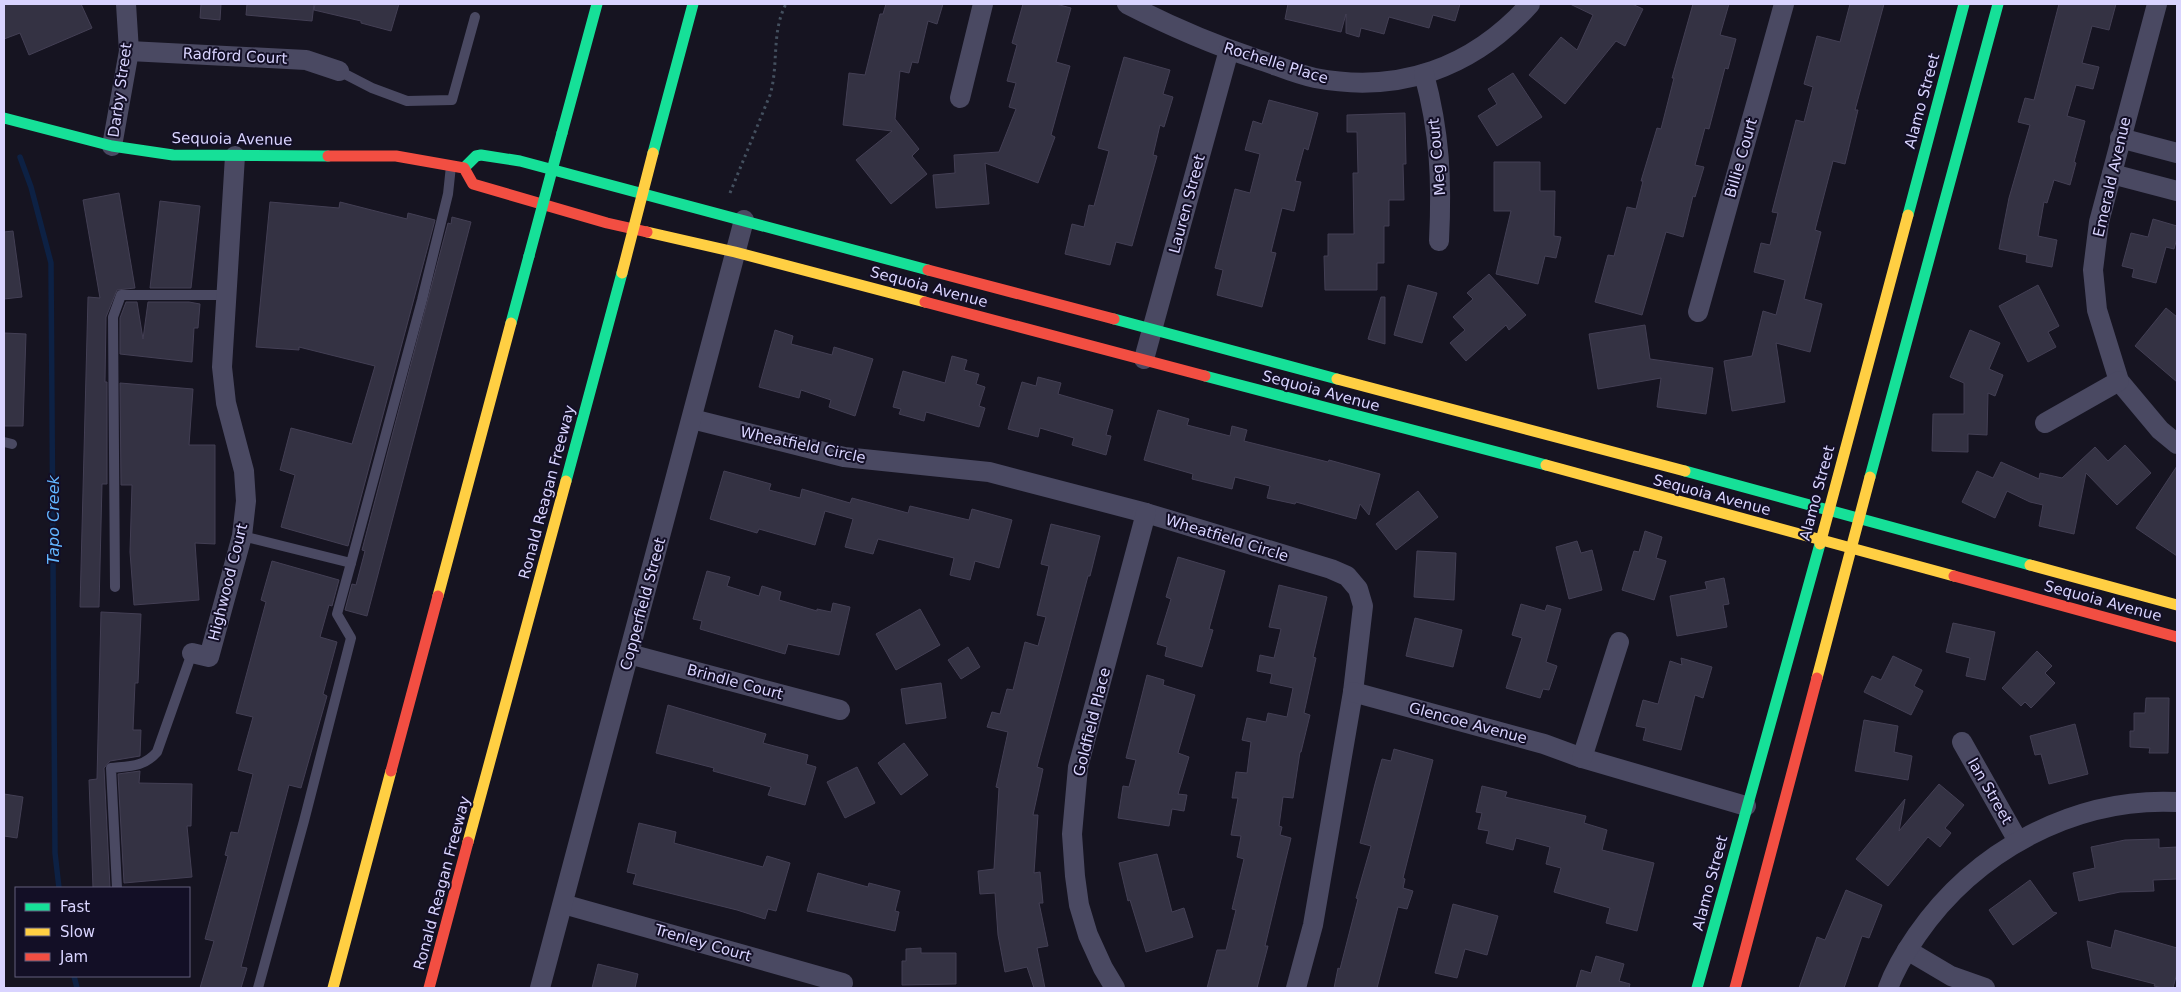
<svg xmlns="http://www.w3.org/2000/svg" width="2181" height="992" font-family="'DejaVu Sans',sans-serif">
<rect width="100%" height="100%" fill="#161421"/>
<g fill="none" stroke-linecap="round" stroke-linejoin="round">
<g stroke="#0d2144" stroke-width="5.5">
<polyline points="20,157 31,187 51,263 55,853 59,888"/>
<polyline points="74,976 77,988"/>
</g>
</g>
<g fill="#343243" stroke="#433f54">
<polygon points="4,4 81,4 92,28 29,55 20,33 4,39"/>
<polygon points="201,4 221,4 220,20 200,18"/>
<polygon points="247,4 314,4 312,21 246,15"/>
<polygon points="315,4 399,4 391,31 361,23 361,21 314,10"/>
<polygon points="886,4 943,4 937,24 928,21 918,63 912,62 909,73 900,71 895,119 919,149 912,156 927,174 891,204 856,160 892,131 843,125 849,73 865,75 880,14 883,14"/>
<polygon points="1023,4 1056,4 1071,8 1056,62 1070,66 1051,135 1055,137 1038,183 985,163 989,204 936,208 933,175 955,173 954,155 999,152 1016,109 1009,107 1016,83 1007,81 1017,45 1012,43"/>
<polygon points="1288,4 1460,4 1455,21 1433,15 1429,28 1389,17 1384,34 1361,28 1359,37 1346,33 1346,14 1341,32 1285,19"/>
<polygon points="1570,4 1632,4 1643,9 1625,46 1616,41 1565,104 1529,75 1561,37 1577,50 1593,15"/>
<polygon points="1693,4 1729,4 1720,35 1736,39 1728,69 1725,68 1709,129 1705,128 1695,165 1704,167 1695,197 1693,196 1683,237 1666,232 1642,315 1595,302 1608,255 1614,256 1627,207 1636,209 1643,181 1641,181 1657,128 1661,129 1674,78 1672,78"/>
<polygon points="1850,4 1884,4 1855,110 1858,110 1845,164 1833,161 1815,230 1821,232 1804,299 1822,304 1810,352 1776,343 1785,402 1732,411 1724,361 1752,356 1763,311 1776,315 1785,280 1754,272 1761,243 1770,245 1778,213 1772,212 1796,120 1804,122 1813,87 1804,84 1817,36 1840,42"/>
<polygon points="2059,4 2116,4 2109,30 2092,26 2082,63 2099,67 2093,89 2076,85 2067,116 2085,121 2074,162 2076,163 2070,185 2054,180 2047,203 2044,202 2038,236 2057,240 2052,267 2026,262 2027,255 1999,249 2009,198 2030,125 2018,122 2025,98 2034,100"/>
<polygon points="1124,57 1170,70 1163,94 1173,97 1164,127 1160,125 1153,155 1157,156 1132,246 1116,242 1110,265 1065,254 1072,224 1084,227 1089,205 1094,206 1109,151 1098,148"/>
<polygon points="1513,73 1542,117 1497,146 1478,116 1497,104 1488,89"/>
<polygon points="1269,100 1318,113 1308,150 1304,148 1295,181 1301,182 1294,211 1282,208 1271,252 1276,253 1262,307 1217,295 1223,270 1215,268 1235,189 1250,193 1260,154 1245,150 1253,121 1262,124"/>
<polygon points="1405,113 1406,164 1403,164 1404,200 1389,200 1389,226 1384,226 1384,263 1377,263 1377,290 1325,290 1324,256 1328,256 1328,234 1354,234 1353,173 1358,173 1357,132 1347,132 1347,115"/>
<polygon points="1494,162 1540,162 1540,191 1555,191 1554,236 1561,237 1556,258 1545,256 1538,284 1496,274 1511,211 1494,211"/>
<polygon points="119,193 135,288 117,290 106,317 105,382 107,382 107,484 102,484 99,607 80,607 88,297 100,298 83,200"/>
<polygon points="160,201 200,206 191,288 150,288"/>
<polygon points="270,202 339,208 340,202 407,219 408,213 435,220 348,546 281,527 295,475 280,470 291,428 352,444 375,366 299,347 299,350 256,347"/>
<polygon points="452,217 471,222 367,616 345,610 352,584 356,585 365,551 362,550 448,223 451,224"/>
<polygon points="2153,219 2177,226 2177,238 2174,249 2166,247 2156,283 2132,277 2134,269 2122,266 2131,233 2148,237"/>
<polygon points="13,231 22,297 4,299 4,232"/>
<polygon points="1489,274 1526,315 1509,330 1506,325 1466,361 1450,343 1465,330 1453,317 1473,299 1467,293"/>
<polygon points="1408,285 1437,293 1422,343 1394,335"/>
<polygon points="2038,285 2059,326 2048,332 2056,347 2028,362 1999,306"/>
<polygon points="1381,297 1385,297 1385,344 1368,339"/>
<polygon points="126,302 137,302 143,339 148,302 189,302 200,304 198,328 194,328 192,362 120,354 120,318"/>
<polygon points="2166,308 2177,317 2177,382 2135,346"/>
<polygon points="1645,325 1650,359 1713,368 1706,414 1657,407 1661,378 1598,389 1589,334"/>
<polygon points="775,330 793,336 791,344 832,355 834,347 873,359 855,416 829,407 831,400 801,390 799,398 759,387"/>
<polygon points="1970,330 2000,343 1989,369 2003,375 1995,396 1988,393 1987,435 1968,434 1968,452 1932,451 1933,414 1964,414 1964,383 1950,377"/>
<polygon points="4,333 26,334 23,426 4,426"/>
<polygon points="952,356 967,360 964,370 979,374 976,384 985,387 979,406 985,408 979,427 926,412 924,421 899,414 901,409 893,407 903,371 945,383"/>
<polygon points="1038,377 1061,383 1058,394 1113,410 1106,435 1111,436 1106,455 1072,445 1074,438 1040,428 1038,437 1008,429 1022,382 1036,386"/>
<polygon points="120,383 193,389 189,445 215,445 215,544 195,543 199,600 134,605 130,552 132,485 121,485"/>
<polygon points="1158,410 1189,419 1187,425 1230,436 1232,426 1247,430 1244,441 1328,462 1329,460 1380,474 1369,515 1360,504 1356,519 1296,502 1295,504 1267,498 1270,486 1235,477 1232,489 1192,479 1193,474 1144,460"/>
<polygon points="2125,445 2151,473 2117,505 2086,473 2074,534 2039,526 2043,505 2030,502 2007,491 1995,518 1962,502 1977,471 1993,478 2001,462 2039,479 2040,473 2062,478 2095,447 2108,461"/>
<polygon points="2177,466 2177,556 2136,528"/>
<polygon points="724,471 771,484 769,490 800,498 802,489 850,503 852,498 908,513 910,506 969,520 972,509 1012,520 999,568 975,561 970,580 950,575 954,558 878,539 873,554 845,547 853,519 825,511 815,545 759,529 757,533 710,519"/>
<polygon points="1418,491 1438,517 1396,550 1376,524"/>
<polygon points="1051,524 1100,536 1090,576 1088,576 1037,767 1043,769 1033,815 1038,815 1034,873 1040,872 1043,903 1039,903 1048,946 1037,948 1045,988 1034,988 1027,967 1005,972 998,935 995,893 980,894 978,871 994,869 999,788 996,787 1008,732 987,727 992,712 1000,714 1007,689 1013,690 1025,642 1038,646 1046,617 1037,615 1049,566 1041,564"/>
<polygon points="1645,531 1662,537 1656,558 1666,561 1654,600 1622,590 1634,551 1639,552"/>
<polygon points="1577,541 1581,553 1592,550 1602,590 1569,599 1556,547"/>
<polygon points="1417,551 1456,553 1454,600 1414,597"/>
<polygon points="1178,557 1225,571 1209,629 1213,630 1202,667 1165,656 1167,647 1157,644 1171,599 1166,597"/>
<polygon points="272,561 339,580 332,606 329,605 320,637 337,642 323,694 327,696 301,788 289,785 241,967 247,968 241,988 200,988 214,941 205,939 228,856 225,855 231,832 238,833 253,774 238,770 253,717 236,713 266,602 261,600"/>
<polygon points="707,571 730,577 727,586 759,596 762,586 781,592 779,600 817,611 817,609 831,612 833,603 850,607 839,655 788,644 785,654 700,629 702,621 693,619"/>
<polygon points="1724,578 1729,604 1723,605 1727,627 1677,636 1670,596 1707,589 1705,582"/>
<polygon points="1279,585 1327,597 1313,657 1316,658 1304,713 1310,715 1301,752 1300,752 1293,798 1283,797 1279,826 1282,827 1280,835 1291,838 1265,946 1268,946 1257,988 1207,988 1217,950 1226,950 1236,910 1232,909 1244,859 1237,857 1241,836 1231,835 1238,798 1232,798 1236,772 1247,773 1251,742 1242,740 1247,718 1266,722 1268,713 1287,717 1293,688 1270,683 1272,674 1257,671 1260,655 1274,658 1281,629 1269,627"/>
<polygon points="1521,604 1545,611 1547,605 1561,609 1546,662 1557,666 1549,690 1543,689 1540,698 1506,688 1522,638 1512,635"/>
<polygon points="920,609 940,645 896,670 876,634"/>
<polygon points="101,612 141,614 138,683 135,683 133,730 141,730 140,756 110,761 104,768 110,888 93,888 89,780 97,779"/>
<polygon points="1415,618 1462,630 1453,667 1406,656"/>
<polygon points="1953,623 1995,632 1985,680 1966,676 1970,658 1946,652"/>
<polygon points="968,647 980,667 961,679 948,660"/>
<polygon points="2037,651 2052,666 2045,673 2055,683 2031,708 2025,702 2021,706 2002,688"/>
<polygon points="1893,656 1922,670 1914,686 1923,691 1911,715 1864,692 1872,676 1881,680"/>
<polygon points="1681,658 1712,667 1703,698 1695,695 1681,750 1643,740 1646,728 1636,726 1643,700 1658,704 1670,661 1682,665"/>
<polygon points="1147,675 1164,680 1163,685 1195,695 1178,753 1189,757 1178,794 1187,795 1184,811 1172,809 1169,826 1118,818 1123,786 1129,787 1136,760 1126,758"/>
<polygon points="941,683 946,718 906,724 901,689"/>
<polygon points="2146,698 2169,698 2168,753 2149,753 2150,748 2130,747 2130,731 2134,731 2134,713 2145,713"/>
<polygon points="668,705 766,734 763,743 808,755 806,764 816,767 805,805 768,795 771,787 713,771 714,768 656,753"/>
<polygon points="1864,720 1898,726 1894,752 1912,756 1908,780 1855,771"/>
<polygon points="2075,724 2088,774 2049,784 2041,754 2035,755 2030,736"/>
<polygon points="904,743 928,775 901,795 878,763"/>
<polygon points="1394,749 1433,760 1403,878 1405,879 1403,888 1413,891 1407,909 1398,907 1377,988 1334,988 1338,968 1340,969 1358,899 1356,898 1371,846 1360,843 1375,784 1382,759 1391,761"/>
<polygon points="857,767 875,803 845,818 827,782"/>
<polygon points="140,771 139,783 192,784 191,826 187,826 192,877 124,883 118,774"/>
<polygon points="1939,784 1964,805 1945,828 1951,833 1940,847 1928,837 1888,886 1856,859 1905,799 1899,831"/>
<polygon points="1482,786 1507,792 1505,797 1586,816 1584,823 1607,830 1602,850 1654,863 1637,931 1606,923 1610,908 1554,892 1561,868 1546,864 1550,847 1516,838 1513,850 1486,843 1489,831 1478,829 1482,813 1476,812"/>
<polygon points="4,794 23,797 17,838 4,836"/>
<polygon points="639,823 676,832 674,843 763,867 767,856 790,863 776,911 768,909 765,919 737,910 633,884 636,874 627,872"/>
<polygon points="2159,839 2159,848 2177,847 2177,879 2153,880 2154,891 2120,892 2079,901 2073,873 2095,868 2091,847 2125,840"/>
<polygon points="1157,854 1172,912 1184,908 1193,937 1146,952 1130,900 1128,901 1119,863"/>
<polygon points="818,873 868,887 869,883 900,891 895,911 899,912 895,931 807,911"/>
<polygon points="2030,880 2053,912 2057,913 2013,945 1989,910"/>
<polygon points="1846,890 1882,905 1869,938 1862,936 1844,988 1799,988 1817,937 1825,940"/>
<polygon points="1453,904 1498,916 1487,955 1465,949 1457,978 1435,973"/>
<polygon points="2115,930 2177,948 2177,973 2173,988 2163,988 2154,986 2155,984 2092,968 2087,941 2111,948"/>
<polygon points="921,948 921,953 956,953 956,984 902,985 902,961 906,961 906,949"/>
<polygon points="1596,956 1624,964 1619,981 1630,984 1629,988 1576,988 1581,970 1591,973"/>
<polygon points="598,964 638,974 635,988 592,988"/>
</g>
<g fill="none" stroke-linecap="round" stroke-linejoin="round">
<path stroke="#44505f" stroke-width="3" stroke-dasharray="2.5 4" stroke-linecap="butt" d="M 730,193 L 770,95 C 779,65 771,32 786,4"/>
<g stroke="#4a4962" stroke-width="10">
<polyline points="339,71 372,88 407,101 452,100 475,17"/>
<polyline points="4,442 12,444"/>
<polyline points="242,536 351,563 422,300 448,194 451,166"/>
<polyline points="115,587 113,317 121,295 227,295"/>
<path d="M 117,888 L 111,768 C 130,766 144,767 157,752 L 192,653"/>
<polyline points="258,988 304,821 351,638 337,614 351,563"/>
</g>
<g stroke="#4a4962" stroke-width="20">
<path d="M 1127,4 C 1170,26 1211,44 1257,59 C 1276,65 1295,74 1315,78 C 1399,94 1473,68 1530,4"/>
<polyline points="2157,4 2099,222 2093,270 2097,310 2119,381 2160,430 2177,444"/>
<polyline points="129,51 306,60 339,71"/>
<path d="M 1424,74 C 1440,133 1442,181 1439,241"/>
<polyline points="960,98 983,4"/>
<polyline points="2120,138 2177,153"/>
<polyline points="112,146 129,51 126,4"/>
<polyline points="2112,174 2177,191"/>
<polyline points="1698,312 1784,4"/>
<polyline points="1144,359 1229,50"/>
<polyline points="692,419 844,457 989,472 1146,513 1331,569 1347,576 1358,589 1363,606 1353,692 1313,925 1296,988"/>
<polyline points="2045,423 2119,381"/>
<polyline points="192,653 209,657 242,536 246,501 244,471 226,403 222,367 235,156"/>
<polyline points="629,654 840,710"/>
<polyline points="1353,692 1544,744 1582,758 1746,806"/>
<polyline points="1962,742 2018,841"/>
<polyline points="1582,758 1619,642"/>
<polyline points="563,904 843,983"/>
<polyline points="1907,950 1951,976 1985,988"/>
<polyline points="540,988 744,220"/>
<polyline points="1115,988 1103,968 1088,935 1079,905 1075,876 1072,834 1078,767 1146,513"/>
<path d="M 1888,988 C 1895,969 1906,951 1917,935 C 1975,851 2074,797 2177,802"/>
</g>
<g stroke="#16e098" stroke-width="11">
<polyline points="4,118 112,146 173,155 328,156"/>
<polyline points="562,133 597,4"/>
<polyline points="653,153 693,4"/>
<polyline points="464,168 476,156 481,155 520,161 928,270"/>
<polyline points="1908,215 1964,4"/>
<polyline points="1114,319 1337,379"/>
<polyline points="511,323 529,256"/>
<polyline points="1205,376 1546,465"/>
<polyline points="1685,471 2030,565"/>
<polyline points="1870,477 1998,4"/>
<polyline points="566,481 622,273"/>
<polyline points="1697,988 1820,544"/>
</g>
<g stroke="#ffcf43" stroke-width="11">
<polyline points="647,232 735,252 925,302"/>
<polyline points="1337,379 1685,471"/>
<polyline points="1546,465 1954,576"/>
<polyline points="1820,544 1908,215"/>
<polyline points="2030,565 2177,605"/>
<polyline points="438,596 511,323"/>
<polyline points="1817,678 1870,477"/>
<polyline points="468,842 566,481"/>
<polyline points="333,988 391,771"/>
</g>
<g stroke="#f24e42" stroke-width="11">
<polyline points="328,156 396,156 464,168 473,184 607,223 647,232"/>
<polyline points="928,270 1114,319"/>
<polyline points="925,302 1205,376"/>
<polyline points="1954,576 2177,637"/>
<polyline points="391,771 438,596"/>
<polyline points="429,988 468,842"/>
<polyline points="1735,988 1817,678"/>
</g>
<polyline stroke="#16e098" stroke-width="11" points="529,256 562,133"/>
<polyline stroke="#ffcf43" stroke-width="11" points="622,273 653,153"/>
</g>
<g text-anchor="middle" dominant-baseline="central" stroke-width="4" stroke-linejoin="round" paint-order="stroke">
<g font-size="15" fill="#d9d4ff" stroke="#130f26">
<text transform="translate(235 56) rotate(3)">Radford Court</text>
<text transform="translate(1276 63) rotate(17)">Rochelle Place</text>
<text transform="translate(120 90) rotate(-82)">Darby Street</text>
<text transform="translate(1922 101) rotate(-75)">Alamo Street</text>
<text transform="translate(232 139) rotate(1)">Sequoia Avenue</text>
<text transform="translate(1437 157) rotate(-95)">Meg Court</text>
<text transform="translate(1741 158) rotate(-74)">Billie Court</text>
<text transform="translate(2112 177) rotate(-77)">Emerald Avenue</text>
<text transform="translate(1187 204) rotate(-75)">Lauren Street</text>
<text transform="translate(929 287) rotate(15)">Sequoia Avenue</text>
<text transform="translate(1321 391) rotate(15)">Sequoia Avenue</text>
<text transform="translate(803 445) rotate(12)">Wheatfield Circle</text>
<text transform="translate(547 492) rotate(-75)">Ronald Reagan Freeway</text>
<text transform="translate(1817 493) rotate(-75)">Alamo Street</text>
<text transform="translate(1712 495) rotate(15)">Sequoia Avenue</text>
<text transform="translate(1227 538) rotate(17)">Wheatfield Circle</text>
<text transform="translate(228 582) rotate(-76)">Highwood Court</text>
<text transform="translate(2103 601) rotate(15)">Sequoia Avenue</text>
<text transform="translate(643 604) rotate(-75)">Copperfield Street</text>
<text transform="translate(735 682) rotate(15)">Brindle Court</text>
<text transform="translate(1092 722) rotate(-76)">Goldfield Place</text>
<text transform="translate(1468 723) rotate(15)">Glencoe Avenue</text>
<text transform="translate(1990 791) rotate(60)">Ian Street</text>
<text transform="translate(442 883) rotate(-75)">Ronald Reagan Freeway</text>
<text transform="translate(1710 883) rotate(-75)">Alamo Street</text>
<text transform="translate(703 943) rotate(16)">Trenley Court</text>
</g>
<g font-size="16" font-style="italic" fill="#62b6ff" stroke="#130f26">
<text transform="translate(53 520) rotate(-90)">Tapo Creek</text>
</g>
</g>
<rect width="2181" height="992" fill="none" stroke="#d9d4ff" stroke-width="10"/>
<rect x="15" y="887" width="175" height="90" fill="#130f26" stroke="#625e7d"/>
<rect x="25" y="903" width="25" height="8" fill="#16e098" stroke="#625e7d"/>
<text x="60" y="912" font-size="15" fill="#d9d4ff">Fast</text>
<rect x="25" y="928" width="25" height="8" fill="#ffcf43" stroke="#625e7d"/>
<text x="60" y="937" font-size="15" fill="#d9d4ff">Slow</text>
<rect x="25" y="953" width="25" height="8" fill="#f24e42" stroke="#625e7d"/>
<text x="60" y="962" font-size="15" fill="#d9d4ff">Jam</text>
</svg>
